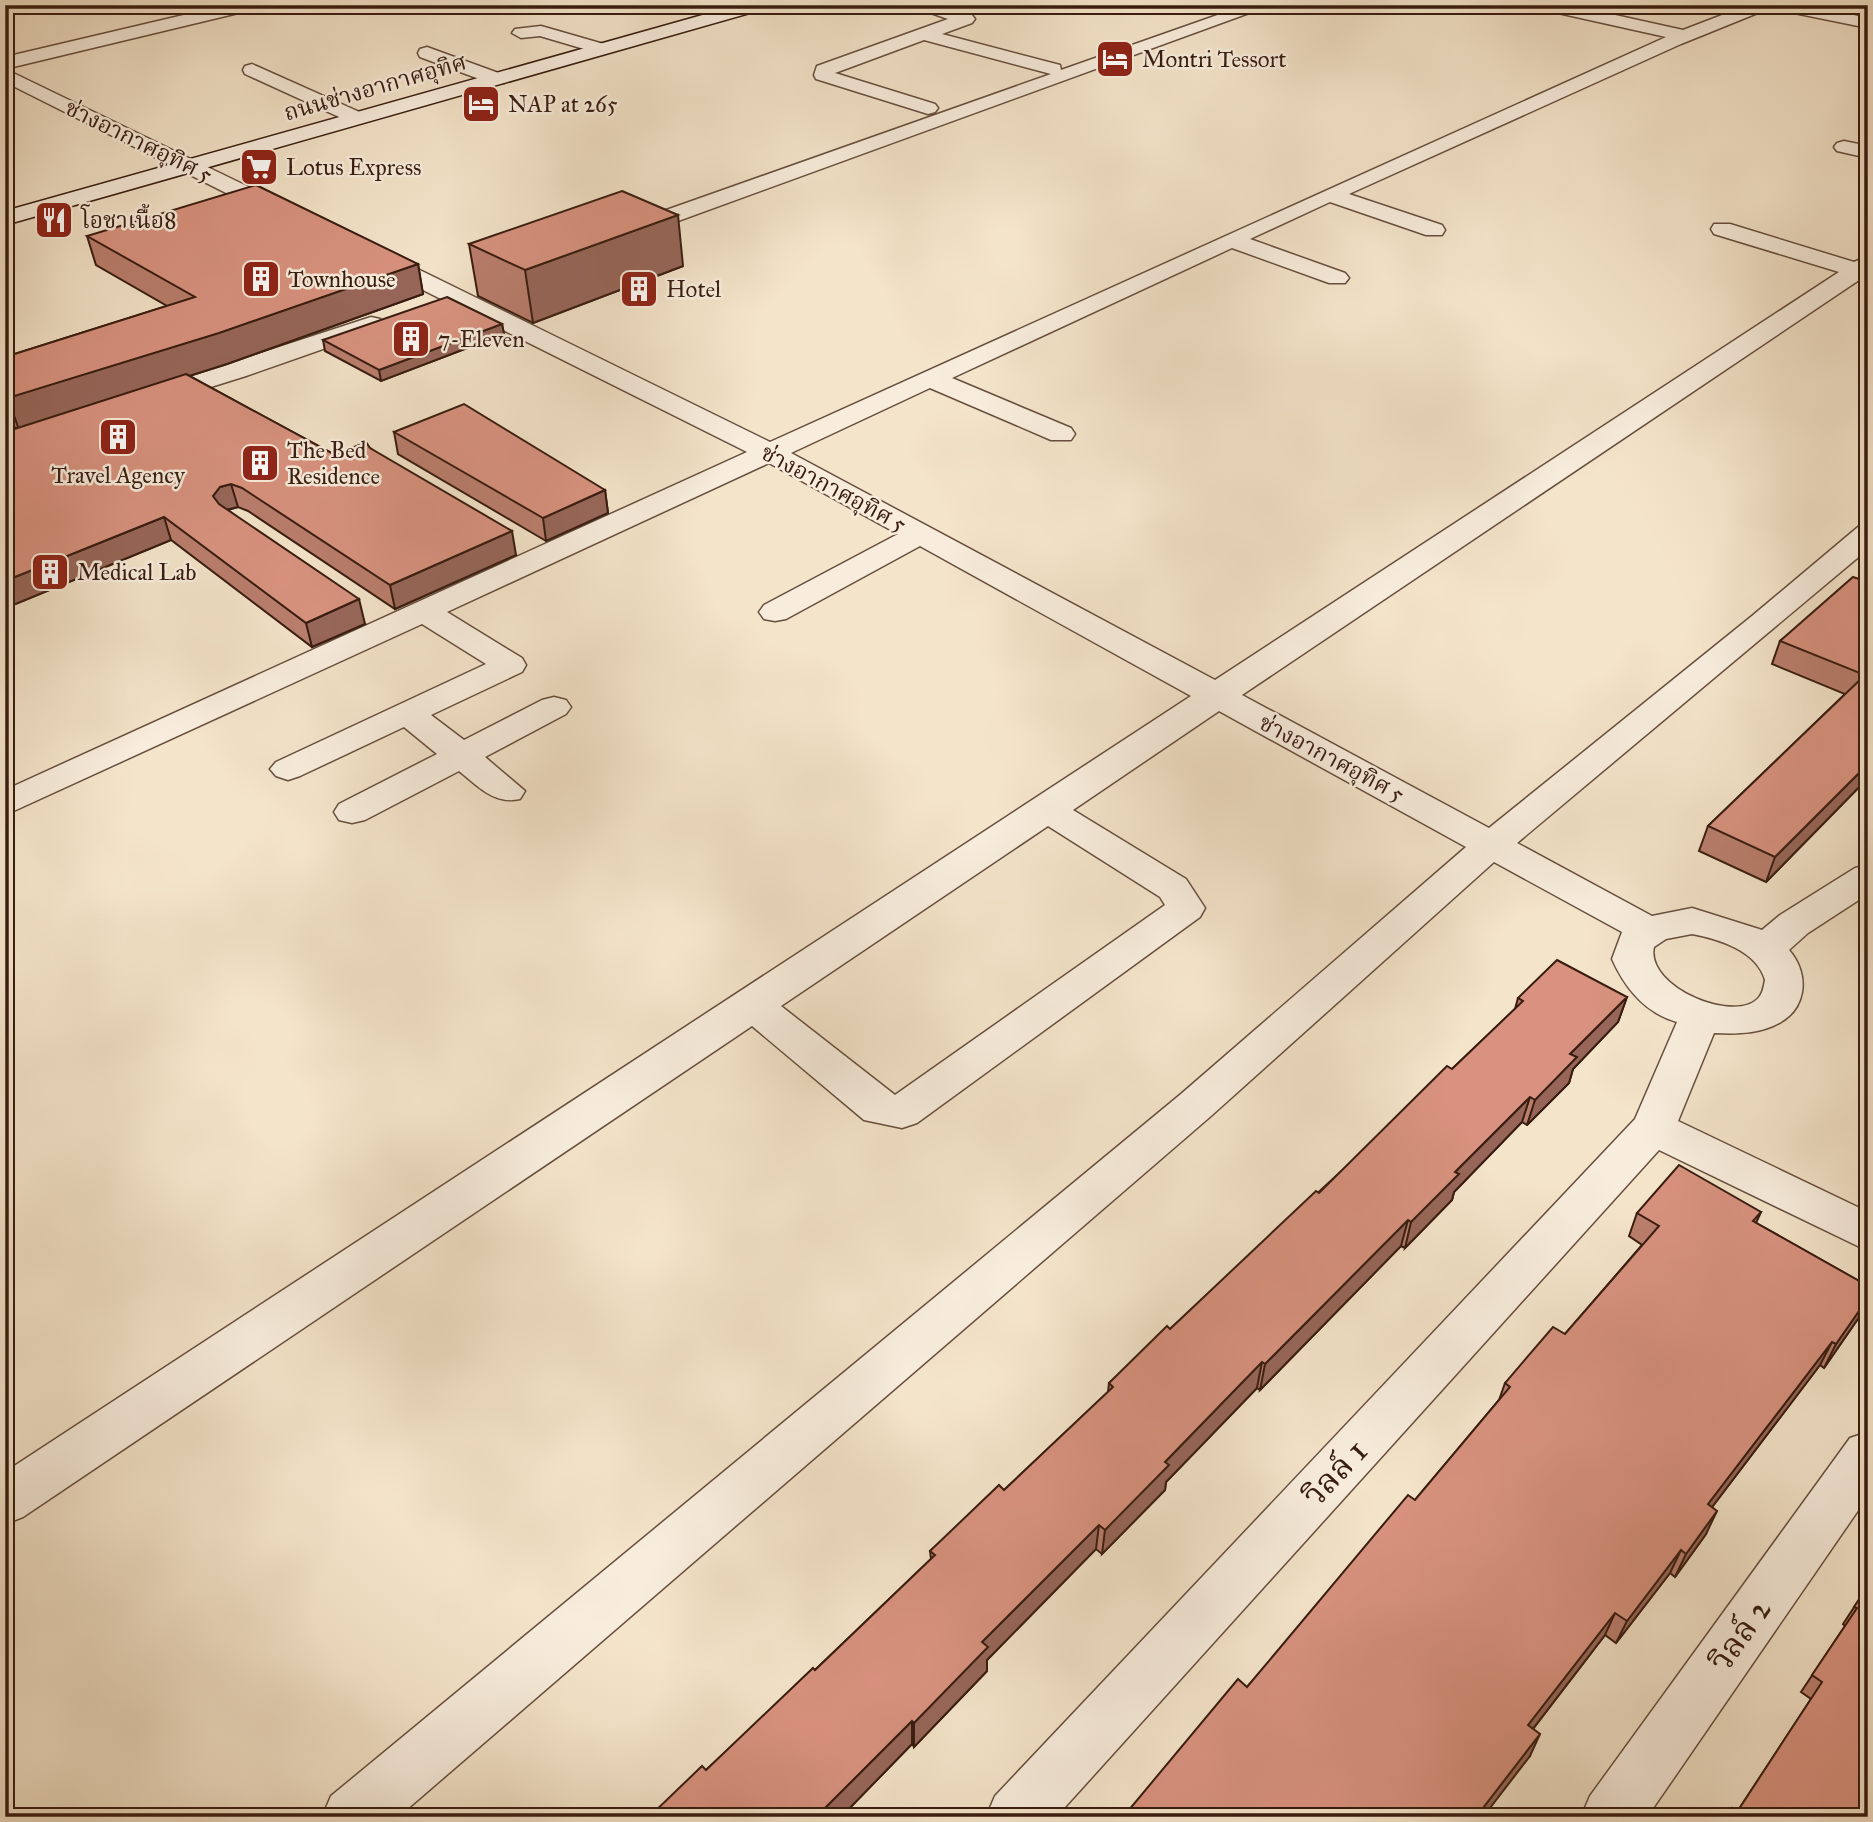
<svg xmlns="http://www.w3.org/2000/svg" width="1873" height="1822" font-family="'IM FELL Great Primer','Noto Serif Thai',serif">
<rect width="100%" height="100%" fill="#f4e4ca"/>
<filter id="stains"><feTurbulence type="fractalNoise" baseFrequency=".00286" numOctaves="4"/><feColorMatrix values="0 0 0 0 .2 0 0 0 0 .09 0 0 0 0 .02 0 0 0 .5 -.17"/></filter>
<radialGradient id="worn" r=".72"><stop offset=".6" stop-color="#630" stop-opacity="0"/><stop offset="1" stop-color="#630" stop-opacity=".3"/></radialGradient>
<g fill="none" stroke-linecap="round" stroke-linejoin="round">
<defs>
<g id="street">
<polygon points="226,5 257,5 255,9 5,69 5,57"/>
<polygon points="708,5 735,5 745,11 736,16"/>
<polygon points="908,5 936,5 972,15 975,19 972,23 942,34 1060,65 1061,70 1246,5 1271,5 637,236 621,236 618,231 621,226 1051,74 924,40 835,73 935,104 938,108 935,112 928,114 816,79 814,75 817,66 948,19"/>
<path d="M 1538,5 L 1570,5 L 1683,30 L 1748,5 L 1805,5 L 1868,18 L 1868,28 L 1770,8 L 1681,44 L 1349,194 L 1442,225 L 1445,230 L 1442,235 L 1426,235 L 1330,202 L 1250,239 L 1345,273 L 1349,278 L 1345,283 L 1329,283 L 1232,248 L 952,378 L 1071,428 L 1075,434 L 1071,440 L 1051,440 L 930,388 L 791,453 L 1215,680 L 1839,272 L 1714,234 L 1711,229 L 1714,224 L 1730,224 L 1854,262 L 1868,256 L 1868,274 L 1242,695 L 1489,828 L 1752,616 L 1858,527 L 1868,524 L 1868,549 L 1517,843 L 1652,916 L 1692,908 L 1762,930 L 1780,915 L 1855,868 L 1868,865 L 1868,894 L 1808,933 L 1789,950 C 1811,975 1807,1012 1773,1026 C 1754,1034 1734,1034 1714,1033 L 1678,1121 L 1868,1212 L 1868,1251 L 1659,1150 L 1056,1817 L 986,1817 L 995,1796 L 1635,1119 L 1677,1022 C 1645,1013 1625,988 1612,959 L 1622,932 L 1494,862 L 1211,1116 L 398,1817 L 322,1817 L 331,1796 L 1181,1094 L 1466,847 L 1219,711 L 1073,810 L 1186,879 L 1205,908 L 1200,917 L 917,1123 L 902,1128 L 864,1120 L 752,1026 L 23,1517 L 5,1524 L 5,1472 L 1191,696 L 920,546 L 786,619 L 775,621 L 764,619 L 759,612 L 764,605 L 898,534 L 769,463 L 447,612 L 522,658 L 526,665 L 522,672 L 431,715 L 464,740 L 542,700 L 554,697 L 566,700 L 571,707 L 566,714 L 485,757 L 525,791 L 520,799 C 494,805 478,786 459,771 L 365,820 L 352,823 L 339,820 L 334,812 L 339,804 L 437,754 L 404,727 L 300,776 L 288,780 L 276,776 L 270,769 L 276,762 L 486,664 L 422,624 L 5,815 L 5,790 L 747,452 L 367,262 L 363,257 L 367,252 L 383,252 L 770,442 L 1666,37 L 1540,9 ZM 1048,826 L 1160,897 L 1165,905 L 895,1095 L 781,1006 ZM 1692,934 C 1719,939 1757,951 1765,980 C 1764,985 1763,992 1760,996 C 1739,1026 1645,988 1654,947 L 1666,939 Z"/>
<polygon points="541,26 607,45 610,49 601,54 540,36 521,38 512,33 515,29"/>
<polygon points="427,47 504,75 507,79 504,83 490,83 420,57 418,53 420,49"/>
<polygon points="252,64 364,114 367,118 357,124 350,122 245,74 243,70 245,66"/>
<polygon points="5,69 294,209 297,214 294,219 278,219 5,82"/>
<polygon points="1844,141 1868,146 1868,158 1837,151 1834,147 1837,143"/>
<polygon points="371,317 380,319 383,324 380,329 246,376 150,406 141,404 137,398 141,392"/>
<polygon points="1868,1432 1868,1496 1647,1817 1581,1817 1590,1796 1850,1438"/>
</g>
<polygon id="secondary" points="738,5 766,5 764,9 5,225 5,211"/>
</defs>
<use href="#street" stroke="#674e3e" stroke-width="3"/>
<use href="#secondary" stroke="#381c10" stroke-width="3"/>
<use href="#street" fill="#f8eddd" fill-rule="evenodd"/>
<use href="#secondary" fill="#f8eddd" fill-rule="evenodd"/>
</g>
<g fill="#ba7e6d" stroke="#381c10" stroke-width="2">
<polygon points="87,236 418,264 423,294 227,364 189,376 335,455 370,448 516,555 395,609 248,511 238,507 228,510 365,624 312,647 171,540 13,605 5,599 5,432 16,428 5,421 5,357 167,306 96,265"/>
<polygon points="469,244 683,266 533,323 478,296"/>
<polygon points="502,324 504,334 381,381 325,351 323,340"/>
<polygon points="394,432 605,490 608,513 546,541 398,454"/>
<polygon points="1868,582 1868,778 1766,882 1699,851 1708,826 1845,694 1772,664 1780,641"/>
<polygon points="1627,997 1618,1022 1573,1069 1569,1083 1527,1125 1522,1122 1454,1192 1452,1200 1405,1248 1401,1246 1260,1390 1257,1388 1166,1482 1165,1490 1102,1554 1096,1549 987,1660 987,1671 914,1747 912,1744 841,1817 649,1817 706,1770 815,1670 931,1559 930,1551 1004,1490 1108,1392 1109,1383 1170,1329 1452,1069 1515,1009 1518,998"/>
<polygon points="1761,1212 1756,1223 1868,1286 1868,1302 1862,1313 1824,1368 1820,1365 1712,1507 1706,1534 1675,1577 1670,1573 1616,1643 1605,1635 1533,1729 1530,1756 1247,1687 1415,1500 1499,1400 1505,1383 1565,1334 1642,1245 1629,1236 1637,1213"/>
<polygon points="1868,1586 1863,1780 1737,1812 1811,1699 1801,1692 1845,1626 1843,1624"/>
</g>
<g fill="#976659" stroke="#381c10" stroke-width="2">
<polygon points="678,215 683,266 533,323 525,270"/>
<polygon points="418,264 423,294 227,364 19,430 8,398"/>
<polygon points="502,324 504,334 381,381 379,370"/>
<polygon points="231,484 238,507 226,510 219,519 213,496 220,487"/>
<polygon points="605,490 608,513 546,541 543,518"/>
<polygon points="164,517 171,540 13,605 5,581"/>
<polygon points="512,531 516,555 395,609 390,585"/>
<polygon points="359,599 365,624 312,647 306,623"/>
<polygon points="1868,764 1868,778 1766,882 1775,857"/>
<polygon points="1627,997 1618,1022 1573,1069 1569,1083 1527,1125 1535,1100 1570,1054"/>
<polygon points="1530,1097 1522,1122 1454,1192 1452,1200 1405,1248 1411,1222 1455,1172"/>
<polygon points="1408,1220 1401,1246 1260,1390 1265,1364"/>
<polygon points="1868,1298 1868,1302 1862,1313 1824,1368 1836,1344"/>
<polygon points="1832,1342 1820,1365 1697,1527 1708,1504"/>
<polygon points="1262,1362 1257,1388 1166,1482 1165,1490 1102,1554 1105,1530 1165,1462"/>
<polygon points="1717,1511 1706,1534 1675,1577 1686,1554"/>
<polygon points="1099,1525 1096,1549 987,1660 987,1671 914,1747 914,1723 982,1642"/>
<polygon points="1681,1550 1670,1573 1616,1643 1627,1621"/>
<polygon points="1615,1613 1605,1635 1519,1747 1528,1725"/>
<polygon points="912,1721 912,1744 841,1817 816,1817"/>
<polygon points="1540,1734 1530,1756 1483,1817 1476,1817"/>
</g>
<g fill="#d8927f" stroke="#381c10" stroke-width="2">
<polygon points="256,185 418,264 219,333 8,398 5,396 5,357 195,297 87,236"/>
<polygon points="622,191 678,215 525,270 469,244"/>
<polygon points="447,297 502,324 379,370 323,340"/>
<polygon points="186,374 335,455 366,442 370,448 512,531 390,585 242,488 231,484 220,487 213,496 219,504 359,599 306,623 164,517 5,581 5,432"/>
<polygon points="464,404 605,490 543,518 394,432"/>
<polygon points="1853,577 1868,582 1868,764 1775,857 1708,826 1865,675 1780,641"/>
<polygon points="1557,960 1627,997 1570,1054 1577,1057 1535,1100 1530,1097 1455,1172 1459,1174 1411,1222 1408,1220 1265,1364 1262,1362 1165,1462 1169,1465 1105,1530 1099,1525 982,1642 988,1647 914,1723 912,1721 816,1817 649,1817 702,1766 706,1770 813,1668 815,1670 935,1555 930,1551 999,1485 1004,1490 1113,1387 1109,1383 1167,1326 1170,1329 1316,1191 1319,1193 1447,1066 1452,1069 1523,1001 1518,998"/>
<polygon points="1679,1165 1761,1212 1753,1221 1868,1286 1868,1298 1836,1344 1832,1342 1708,1504 1717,1511 1686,1554 1681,1550 1627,1621 1615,1613 1528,1725 1540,1734 1476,1817 1123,1817 1238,1679 1247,1687 1408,1495 1415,1500 1510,1387 1505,1383 1553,1327 1565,1334 1659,1226 1637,1213"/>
<polygon points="1868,1586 1868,1772 1863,1780 1868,1784 1868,1799 1857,1817 1726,1817 1732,1808 1737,1812 1822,1682 1812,1675 1857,1608 1854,1607"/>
</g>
<defs>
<symbol id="hotel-square" viewBox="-11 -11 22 22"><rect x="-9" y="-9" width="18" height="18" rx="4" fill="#8f2418" stroke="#f8eddd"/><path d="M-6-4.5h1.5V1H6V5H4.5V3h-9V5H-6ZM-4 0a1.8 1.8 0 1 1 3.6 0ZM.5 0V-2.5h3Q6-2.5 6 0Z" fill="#fff"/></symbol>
<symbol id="supermarket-square" viewBox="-11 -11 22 22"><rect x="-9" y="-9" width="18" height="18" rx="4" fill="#8f2418" stroke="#f8eddd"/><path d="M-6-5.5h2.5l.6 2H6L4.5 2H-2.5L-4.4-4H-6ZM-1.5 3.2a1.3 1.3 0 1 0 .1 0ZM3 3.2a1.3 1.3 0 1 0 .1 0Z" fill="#fff"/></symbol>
<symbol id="restaurant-square" viewBox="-11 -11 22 22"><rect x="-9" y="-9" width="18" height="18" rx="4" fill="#8f2418" stroke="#f8eddd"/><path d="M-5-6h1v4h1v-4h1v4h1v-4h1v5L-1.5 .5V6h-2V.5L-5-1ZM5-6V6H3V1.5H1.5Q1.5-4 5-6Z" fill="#fff"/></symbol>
<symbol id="building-square" viewBox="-11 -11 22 22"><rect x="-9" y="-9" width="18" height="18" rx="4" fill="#8f2418" stroke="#f8eddd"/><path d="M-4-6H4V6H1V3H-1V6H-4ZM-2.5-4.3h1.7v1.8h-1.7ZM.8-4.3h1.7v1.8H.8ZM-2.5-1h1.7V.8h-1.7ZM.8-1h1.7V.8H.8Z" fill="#fff"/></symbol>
</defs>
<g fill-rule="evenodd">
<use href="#hotel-square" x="1093" y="37" width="44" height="44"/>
<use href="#hotel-square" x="459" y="82" width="44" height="44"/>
<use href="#supermarket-square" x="237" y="145" width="44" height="44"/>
<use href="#restaurant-square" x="32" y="198" width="44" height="44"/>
<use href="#building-square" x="239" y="257" width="44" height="44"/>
<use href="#building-square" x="617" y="267" width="44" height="44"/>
<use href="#building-square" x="389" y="317" width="44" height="44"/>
<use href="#building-square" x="96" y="415" width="44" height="44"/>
<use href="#building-square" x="238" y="441" width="44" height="44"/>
<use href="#building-square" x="28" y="550" width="44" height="44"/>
</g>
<g text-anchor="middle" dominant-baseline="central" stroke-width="5" stroke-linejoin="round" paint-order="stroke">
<g font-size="23" fill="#381c10" stroke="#f8eddd" text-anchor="start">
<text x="1142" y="59">Montri Tessort</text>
<text x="508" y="104">NAP at 265</text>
<text x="286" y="167">Lotus Express</text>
<text x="81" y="220">โอชาเนื้อ8</text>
<text x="288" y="279">Townhouse</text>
<text x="666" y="289">Hotel</text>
<text x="438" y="339">7-Eleven</text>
<text x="287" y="450">The Bed<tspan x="287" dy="26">Residence</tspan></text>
<text x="118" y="475" text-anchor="middle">Travel Agency</text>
<text x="77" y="572">Medical Lab</text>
</g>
<g font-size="23" fill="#381c10" stroke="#f8eddd">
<text transform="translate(375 87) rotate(-16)">ถนนช่างอากาศอุทิศ</text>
<text transform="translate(139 141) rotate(26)">ช่างอากาศอุทิศ 5</text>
<text transform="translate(834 488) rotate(28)">ช่างอากาศอุทิศ 5</text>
<text transform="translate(1332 758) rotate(28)">ช่างอากาศอุทิศ 5</text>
</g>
<g font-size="33" fill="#381c10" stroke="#f8eddd">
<text transform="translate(1335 1473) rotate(-47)">วิลล์ 1</text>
<text transform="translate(1740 1635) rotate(-55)">วิลล์ 2</text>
</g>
</g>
<rect width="1873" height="1822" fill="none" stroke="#f4e4ca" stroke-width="28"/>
<rect x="7" y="7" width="1859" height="1808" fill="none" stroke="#381c10" stroke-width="3.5"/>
<rect x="14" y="14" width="1845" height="1794" fill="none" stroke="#381c10" stroke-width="2"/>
<rect width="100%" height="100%" filter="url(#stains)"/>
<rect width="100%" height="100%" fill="url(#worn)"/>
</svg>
